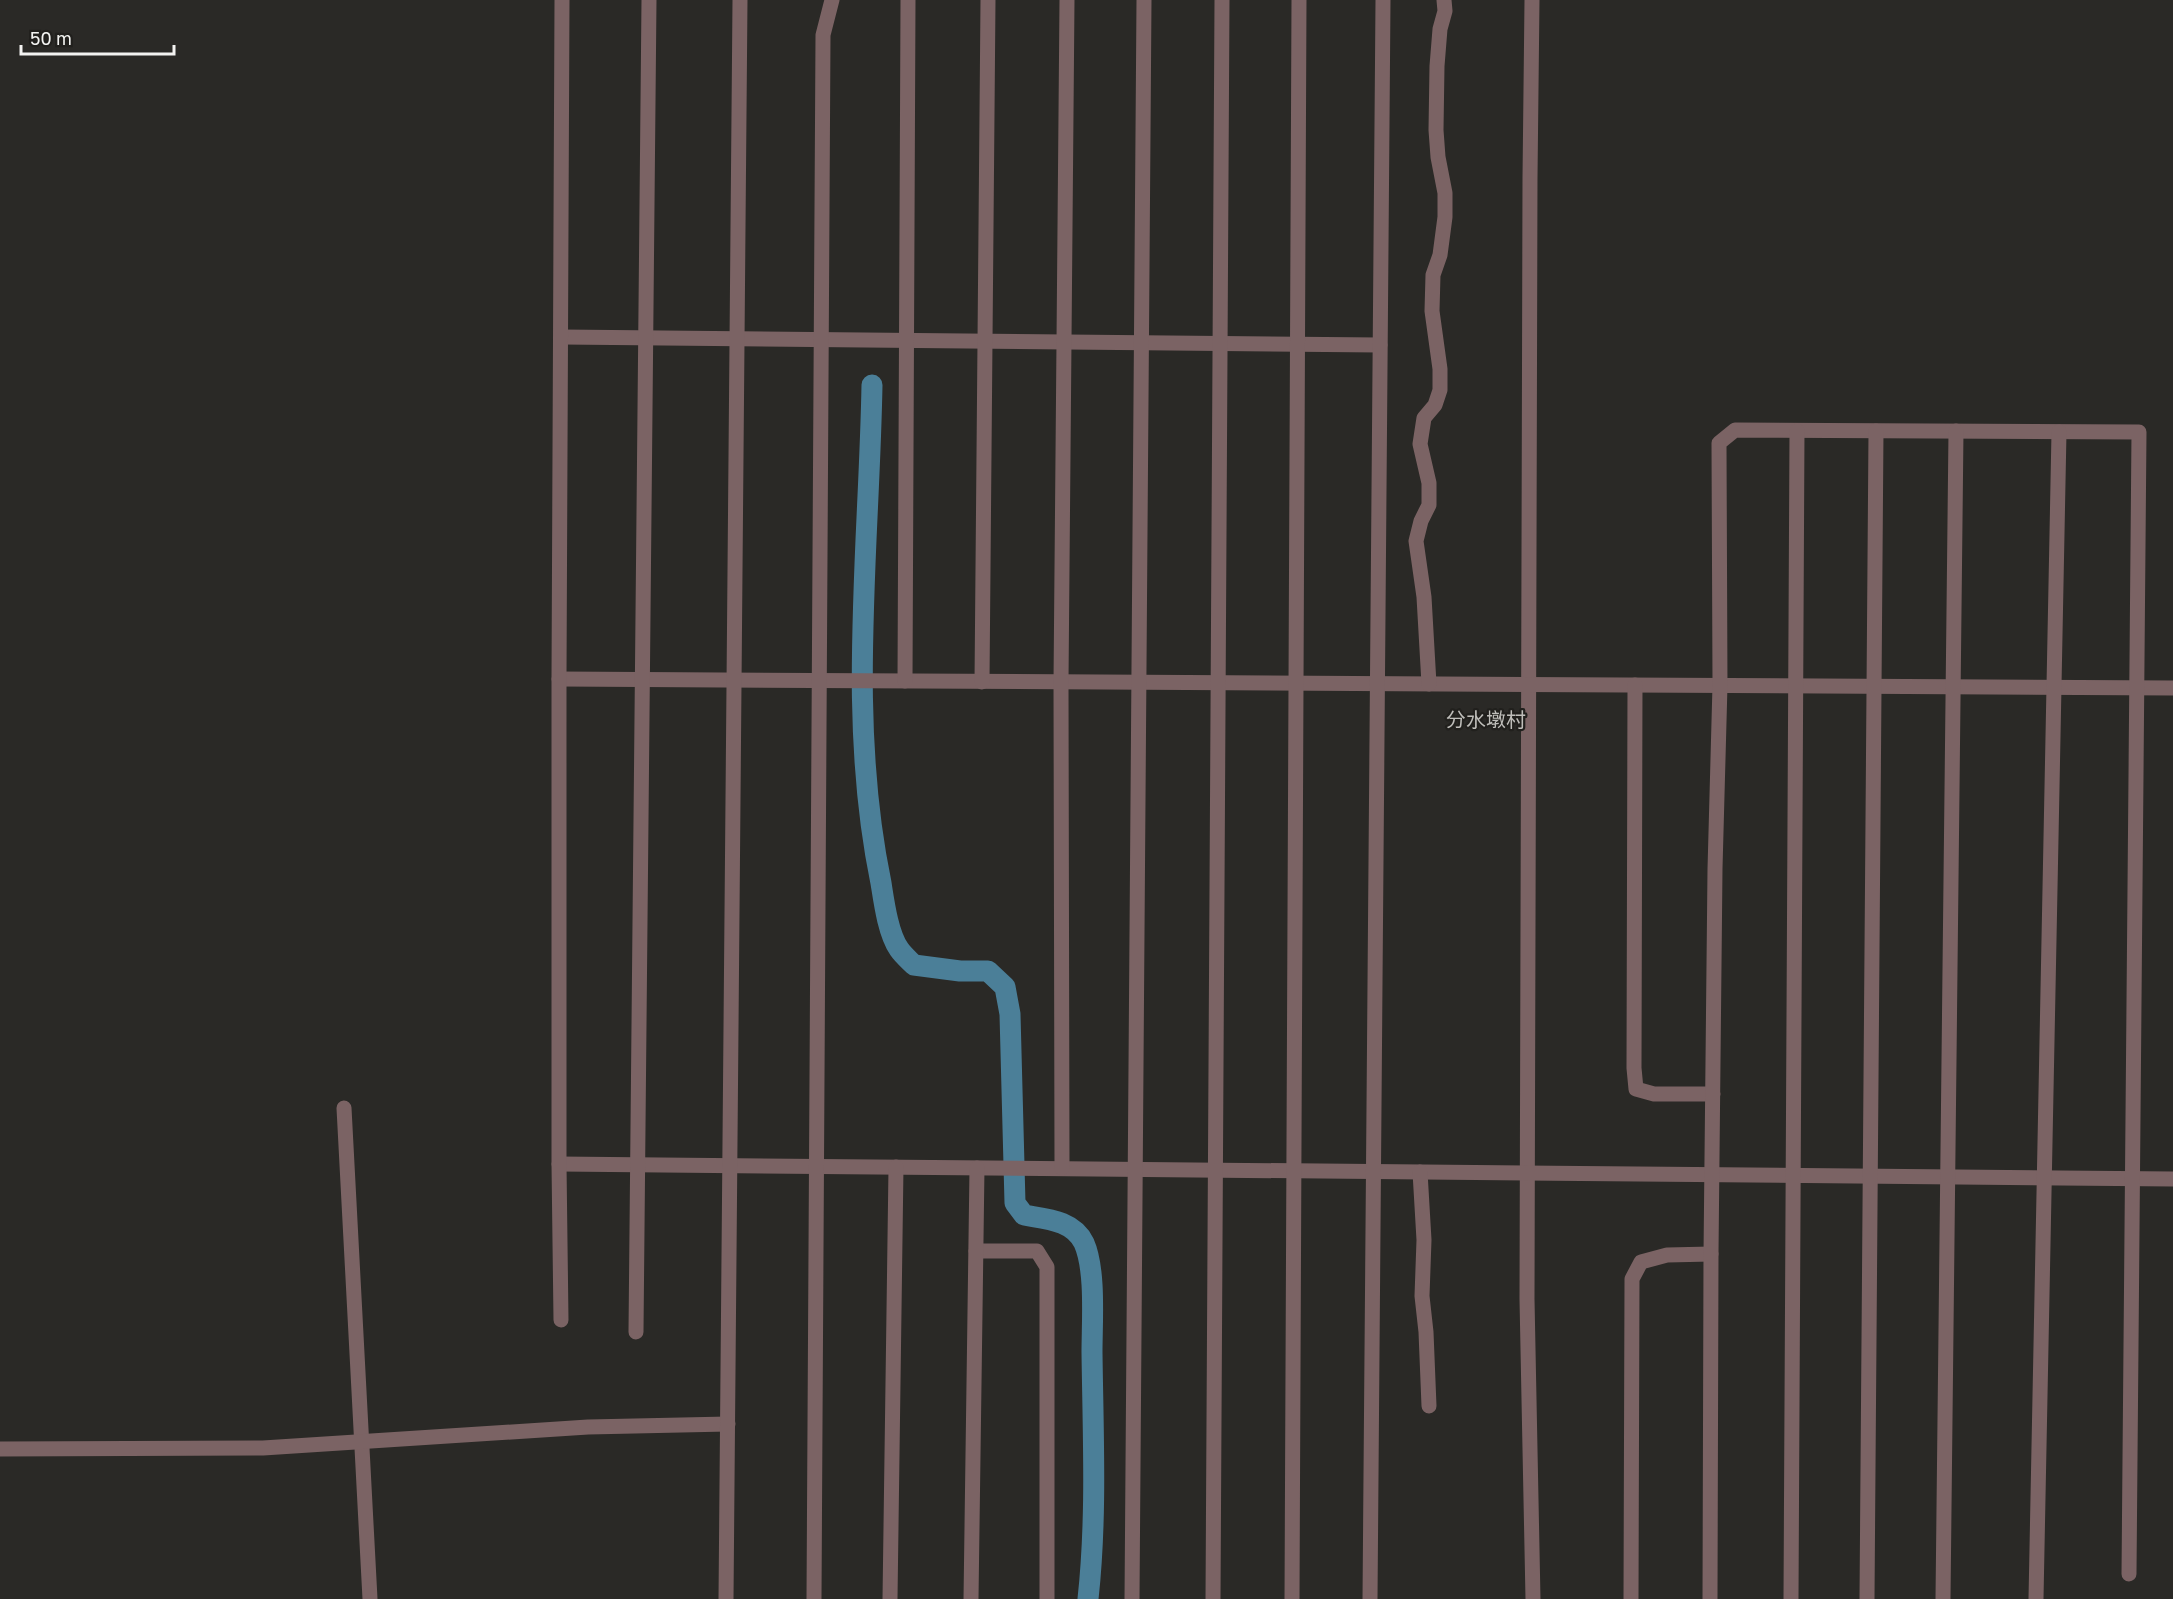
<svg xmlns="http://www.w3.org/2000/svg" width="2173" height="1599" font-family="'Golos Text','Noto Sans SC',sans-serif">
<rect width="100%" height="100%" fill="#2a2926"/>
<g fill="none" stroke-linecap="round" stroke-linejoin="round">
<path stroke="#4b7f98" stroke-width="21" d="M 872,385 C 869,551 847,719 881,883 C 884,902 888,933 899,949 C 903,955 909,960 914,965 L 960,971 L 988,971 L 1005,987 L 1010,1014 L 1015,1203 L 1024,1215 C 1046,1219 1073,1220 1084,1243 C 1096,1270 1092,1322 1092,1352 C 1093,1434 1097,1517 1088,1599"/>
<g stroke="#7b6364" stroke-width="15">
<polyline points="1532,0 1530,178 1527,1299 1533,1599"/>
<polyline points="562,337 1380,345"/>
<polyline points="559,679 2173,688"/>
<polyline points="905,681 908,0"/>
<polyline points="982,682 988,0"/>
<polyline points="1429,684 1424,597 1416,541 1421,521 1429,505 1429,483 1420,444 1424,418 1435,405 1440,390 1440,369 1432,311 1433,275 1440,255 1445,217 1445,193 1438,157 1436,130 1437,66 1440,29 1445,11 1444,0"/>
<polyline points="1635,685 1634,1068 1636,1089 1654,1094 1713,1094"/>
<polyline points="344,1108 370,1599"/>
<polyline points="559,1164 2173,1179"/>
<polyline points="1062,1168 1061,682 1067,0"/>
<polyline points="1420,1172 1424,1240 1422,1296 1426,1332 1429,1406"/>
<polyline points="976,1251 1037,1251 1047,1267 1047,1599"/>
<polyline points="561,1320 559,1164 559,679 562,0"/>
<polyline points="636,1332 649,0"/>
<polyline points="0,1449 263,1448 588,1427 728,1424"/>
<polyline points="726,1599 740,0"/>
<polyline points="814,1599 823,35 832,0"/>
<polyline points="890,1599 896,1167"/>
<polyline points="971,1599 977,1168"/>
<polyline points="1132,1599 1144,0"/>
<polyline points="1213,1599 1222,0"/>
<polyline points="1292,1599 1299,0"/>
<polyline points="1370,1599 1383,0"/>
<polyline points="1631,1599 1632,1279 1641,1262 1667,1255 1711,1254"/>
<polyline points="1710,1599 1711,1254 1715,869 1720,685 1719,443 1735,430 2139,432 2129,1574"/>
<polyline points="1791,1599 1797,431"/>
<polyline points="1867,1599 1876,431"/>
<polyline points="1943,1599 1956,431"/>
<polyline points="2036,1599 2059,432"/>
</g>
</g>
<g text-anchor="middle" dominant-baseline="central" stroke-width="4.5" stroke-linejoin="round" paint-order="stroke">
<g font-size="20" fill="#bfbeba" stroke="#21201d">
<text x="1486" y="719">分水墩村</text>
</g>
</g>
<path d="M21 45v9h153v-9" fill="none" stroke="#f3f3f1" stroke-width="3"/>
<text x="30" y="45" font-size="18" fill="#f3f3f1" stroke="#21201d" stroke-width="4.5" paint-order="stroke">50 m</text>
</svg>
